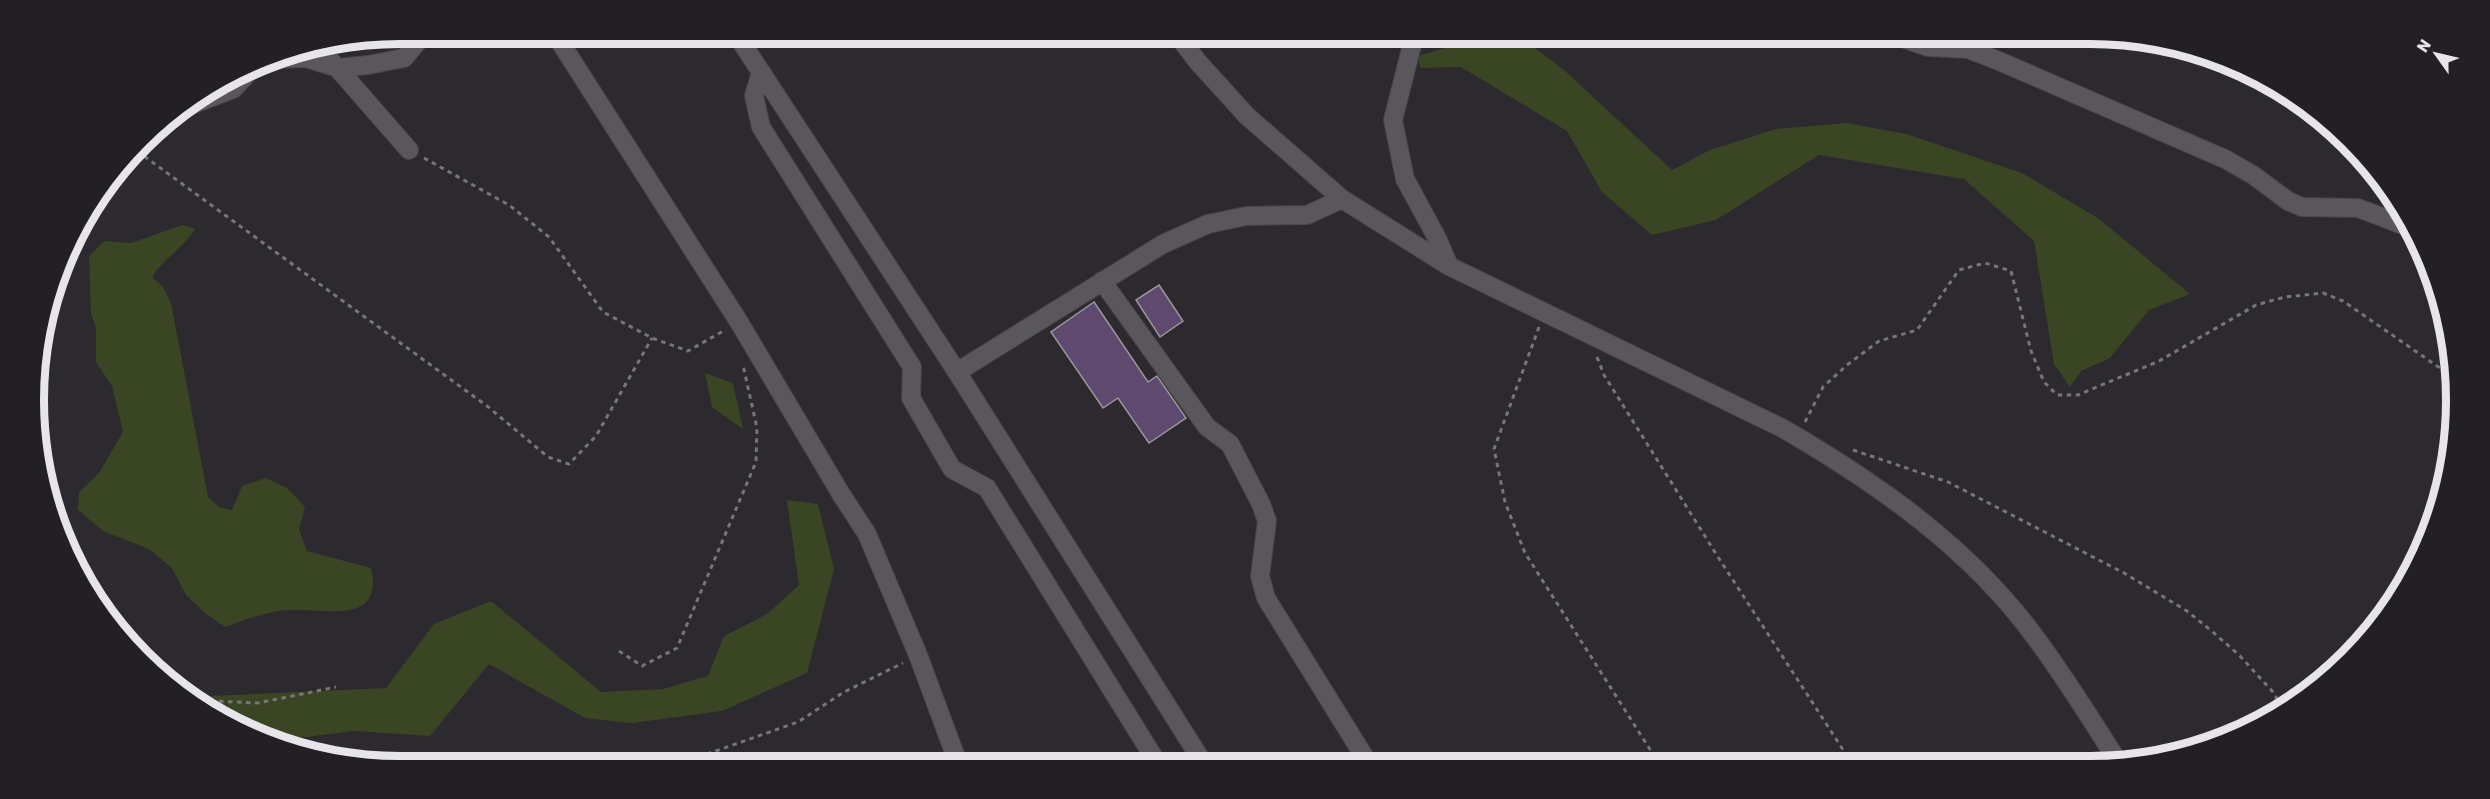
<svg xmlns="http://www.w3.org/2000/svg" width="2490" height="799" font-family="Rubik,sans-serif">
<rect width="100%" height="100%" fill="#2c292f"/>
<g fill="#3a4524">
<polygon points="1474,37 1522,38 1564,70 1672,170 1710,150 1776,129 1846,123 1906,134 2022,173 2098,218 2190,294 2149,310 2110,358 2081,371 2070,387 2054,364 2034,241 1964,179 1819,155 1716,220 1652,235 1602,192 1567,131 1461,67 1421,68 1417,56 1471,41"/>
<path d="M 182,225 L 195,229 C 184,248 164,258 152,277 L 163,287 L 171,303 L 208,497 L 219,507 L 232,510 L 242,486 L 266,478 L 287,488 L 305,507 L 299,530 L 307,551 L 371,568 C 384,627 324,608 288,610 C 267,611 245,620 225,627 L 205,613 L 186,595 L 172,568 L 149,549 L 103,531 L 78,510 L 79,492 L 99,473 L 123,432 L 112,386 L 96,362 L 96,328 L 91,314 L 89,256 L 104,241 L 131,243 Z"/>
<polygon points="705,373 733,383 743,429 712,407"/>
<polygon points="787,500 818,504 834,569 807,673 722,711 632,723 585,718 489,664 430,736 354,731 282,740 195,704 209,696 386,688 434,624 491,601 601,692 663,689 708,676 724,636 767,614 799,585"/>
</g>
<g fill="#5f496f" stroke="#9a969d" stroke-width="1.5">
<polygon points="1159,285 1183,321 1160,337 1136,300"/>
<polygon points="1094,302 1148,382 1157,376 1186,418 1149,443 1118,398 1103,408 1051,332"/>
</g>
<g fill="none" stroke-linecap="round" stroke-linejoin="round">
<defs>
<g id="minor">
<polyline points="555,34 739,322 841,494 867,534 918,655 957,760"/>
<polyline points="736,34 761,72 754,96 761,127 912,367 911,398 952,469 987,488 1156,761"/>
<path d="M 1178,36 L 1198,62 L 1247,116 L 1342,199 L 1449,266 L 1782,428 C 1877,483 1970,548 2035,637 C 2065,677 2092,721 2119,763"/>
<polyline points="1414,37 1393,120 1405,179 1437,238 1449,266"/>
<polyline points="1905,39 1928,47 1968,49 1999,61 2225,159 2253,175 2288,201 2302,207 2358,208 2408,227"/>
<polyline points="333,63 409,150"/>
<polyline points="761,72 957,372 1202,761"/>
<polyline points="186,107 233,89 251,70 274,59 306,58 338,68 368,65 404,58 425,33"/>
<polyline points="1102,281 1207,427 1230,444 1261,504 1267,521 1260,576 1266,598 1367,761"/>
<polyline points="957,372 1163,244 1208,224 1246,216 1307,215 1342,199"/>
</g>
</defs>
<use href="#minor" stroke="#474449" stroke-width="20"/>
<g stroke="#77757a" stroke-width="3" stroke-dasharray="4.5 4.5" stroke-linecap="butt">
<polyline points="137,151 487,406 548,457 569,464 596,436 652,338"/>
<polyline points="424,158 509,205 549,237 603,312 652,338 688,351 725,330"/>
<polyline points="1539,327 1494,449 1505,502 1525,553 1658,762"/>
<polyline points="1597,357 1604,375 1718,557 1851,762"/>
<polyline points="1805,422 1823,387 1847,365 1879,341 1917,330 1959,270 1985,263 2011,271 2031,351 2044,382 2057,395 2078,395 2159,361 2256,305 2285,297 2323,293 2343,301 2450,375"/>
<polyline points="1853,450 1948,482 2124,573 2187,611 2214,633 2240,656 2272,691 2283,708"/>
<polyline points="619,651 642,666 677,648 756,462 757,428 743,365"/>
<polyline points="192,700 258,703 336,687"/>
<polyline points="519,759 544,754 588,759"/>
<polyline points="690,760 798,722 844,692 903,663"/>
</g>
<use href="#minor" stroke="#59565c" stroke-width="18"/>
</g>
<path d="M0 0H2490V799H0ZM400 44H2090A356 356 0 0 1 2446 400V400A356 356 0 0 1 2090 756H400A356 356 0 0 1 44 400V400A356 356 0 0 1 400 44Z" fill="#221f25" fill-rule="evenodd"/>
<path fill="none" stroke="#e7e5e9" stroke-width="8" d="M400 44H2090A356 356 0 0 1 2446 400V400A356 356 0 0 1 2090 756H400A356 356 0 0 1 44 400V400A356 356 0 0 1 400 44Z"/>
<g transform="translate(2436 54) rotate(304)" stroke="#221f25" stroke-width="4.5" paint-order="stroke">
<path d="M0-4.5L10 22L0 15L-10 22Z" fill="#e7e5e9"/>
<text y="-9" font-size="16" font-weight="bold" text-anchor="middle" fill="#e7e5e9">N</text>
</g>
</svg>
